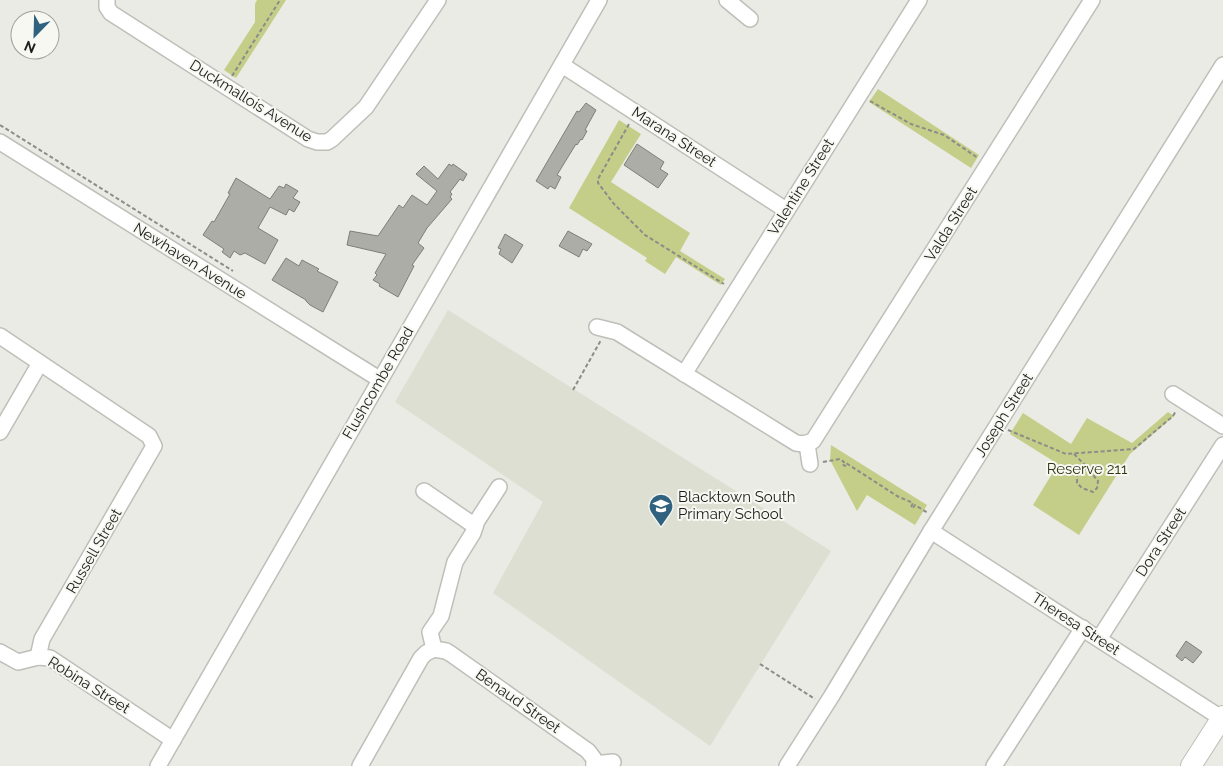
<svg xmlns="http://www.w3.org/2000/svg" width="1223" height="766" font-family="Raleway,sans-serif">
<rect width="100%" height="100%" fill="#eaebe5"/>
<polygon fill="#dddfd2" points="448,310 831,551 710,746 493,593 543,502 395,402"/>
<g fill="#c5ce88">
<polygon points="257,0 286,0 236,78 224,70 255,22 255,4"/>
<polygon points="878,89 979,155 971,168 869,102"/>
<polygon points="619,120 641,134 611,182 690,233 680,251 725,279 721,285 676,257 665,274 645,261 647,258 569,208"/>
<polygon points="1168,412 1174,416 1130,454 1079,535 1033,505 1058,464 1010,434 1023,413 1071,444 1087,418 1132,443"/>
<polygon points="831,445 927,505 915,525 867,495 857,511 830,460"/>
</g>
<g fill="#acada7" stroke="#7e7f7a">
<polygon points="586,103 596,110 585,130 587,131 582,140 581,139 577,145 576,144 557,175 561,177 555,189 550,186 548,189 536,181 577,111 579,112"/>
<polygon points="637,144 664,162 660,169 668,174 658,188 624,165"/>
<polygon points="449,164 452,166 453,164 467,174 463,181 460,179 450,192 452,194 450,197 452,199 427,228 418,243 424,248 412,265 414,266 398,297 379,286 380,284 373,280 377,275 375,273 386,254 347,245 350,231 378,236 399,205 403,208 412,195 427,205 437,191 416,174 424,166 438,179"/>
<polygon points="236,178 270,199 279,186 284,188 286,184 298,191 293,198 300,202 294,212 289,209 286,215 270,207 258,228 278,240 265,264 245,253 240,255 234,251 230,258 222,252 224,249 203,235 212,221 214,222 230,194 228,193"/>
<polygon points="568,231 592,244 587,251 583,249 579,257 559,246"/>
<polygon points="505,234 523,245 512,263 499,254 501,249 498,248"/>
<polygon points="286,258 299,266 302,260 319,269 317,271 338,282 323,312 310,305 306,301 306,300 272,280"/>
<polygon points="1186,641 1202,652 1193,663 1185,657 1182,661 1176,656"/>
</g>
<g fill="none" stroke-linecap="round" stroke-linejoin="round">
<defs>
<g id="minor">
<polyline points="107,0 107,7 111,13 308,139 317,142 327,142 332,139 366,107 438,0"/>
<polyline points="727,0 750,19"/>
<polyline points="562,65 786,210"/>
<polyline points="0,142 379,379"/>
<polyline points="597,327 617,332 796,443 803,444 813,441 1092,0"/>
<polyline points="0,336 149,436 154,446 42,639 38,657"/>
<polyline points="684,374 919,0"/>
<polyline points="1173,394 1223,426"/>
<polyline points="0,432 40,363"/>
<polyline points="807,444 810,464"/>
<polyline points="424,491 475,526"/>
<polyline points="931,531 1221,718"/>
<polyline points="1099,639 1223,445"/>
<polyline points="434,649 446,651 451,654 588,751 594,759 594,766"/>
<polyline points="434,649 430,632 441,616 455,562 473,533 477,521 499,487"/>
<polyline points="0,652 18,662 38,657 50,658 173,740"/>
<polyline points="594,764 613,762"/>
<polyline points="158,766 599,0"/>
<polyline points="360,766 421,658 426,653 434,649"/>
<polyline points="787,766 831,697 931,531 1223,65"/>
<polyline points="994,766 1083,628"/>
</g>
<polyline id="major" points="1191,766 1223,716"/>
</defs>
<use href="#minor" stroke="#bebfb9" stroke-width="18"/>
<use href="#major" stroke="#bebfb9" stroke-width="22"/>
<g stroke="#8c8d88" stroke-width="2" stroke-dasharray="4 2.5" stroke-linecap="butt">
<polyline points="232,76 280,0"/>
<polyline points="870,101 911,124 944,135 978,158"/>
<polyline points="629,124 598,179 598,183 614,204 645,235 724,284"/>
<polyline points="0,125 233,271"/>
<polyline points="573,390 601,340"/>
<polyline points="1008,430 1066,454 1134,449 1173,416 1176,411"/>
<polyline points="1074,454 1085,465 1087,468"/>
<polyline points="823,462 840,459 844,462 842,464 845,466 846,463 897,496 913,503 911,507 913,508 915,505 928,513"/>
<polygon points="1083,468 1089,470 1098,481 1097,488 1093,492 1082,488 1077,483 1077,475"/>
<polyline points="760,664 815,699"/>
</g>
<use href="#minor" stroke="#fff" stroke-width="15"/>
<use href="#major" stroke="#fff" stroke-width="20"/>
</g>
<defs>
<symbol id="school-pin" viewBox="-11 -11 22 30"><path d="M0 17L-7.5 6A9.5 9.5 0 1 1 7.5 6Z" fill="#306280" stroke="#f7f8f2"/><path d="M0-5L7-2L0 1L-7-2ZM-4 1L0 2.5L4 1V4Q0 6-4 4Z" fill="#fff"/></symbol>
</defs>
<g fill-rule="evenodd">
<use href="#school-pin" x="647" y="492" width="28" height="38"/>
</g>
<g text-anchor="middle" dominant-baseline="central" stroke-width="4" stroke-linejoin="round" paint-order="stroke">
<g font-size="15" fill="#1d1d1b" stroke="#f7f8f2">
<text transform="translate(251 101) rotate(32)">Duckmallois Avenue</text>
<text transform="translate(674 137) rotate(33)">Marana Street</text>
<text transform="translate(801 187) rotate(-58)">Valentine Street</text>
<text transform="translate(951 224) rotate(-58)">Valda Street</text>
<text transform="translate(190 261) rotate(32)">Newhaven Avenue</text>
<text transform="translate(378 383) rotate(-60)">Flushcombe Road</text>
<text transform="translate(1004 415) rotate(-58)">Joseph Street</text>
<text transform="translate(1161 542) rotate(-57)">Dora Street</text>
<text transform="translate(94 551) rotate(-60)">Russell Street</text>
<text transform="translate(1076 624) rotate(33)">Theresa Street</text>
<text transform="translate(89 685) rotate(32)">Robina Street</text>
<text transform="translate(518 701) rotate(35)">Benaud Street</text>
</g>
<g font-size="15" fill="#323610" stroke="#f7f8f2">
<text x="1087" y="469">Reserve 211</text>
</g>
<g font-size="15" fill="#1d1d1b" stroke="#f7f8f2" text-anchor="start">
<text x="678" y="497">Blacktown South<tspan x="678" dy="17">Primary School</tspan></text>
</g>
</g>
<g transform="translate(35 35) rotate(203)"><circle r="24" fill="#f7f8f2" stroke="#a0a09c"/>
<path d="M0-4L9 19L0 12L-9 19Z" fill="#306280"/>
<text y="-8" font-size="14" font-weight="bold" text-anchor="middle" fill="#1d1d1b">N</text>
</g>
</svg>
